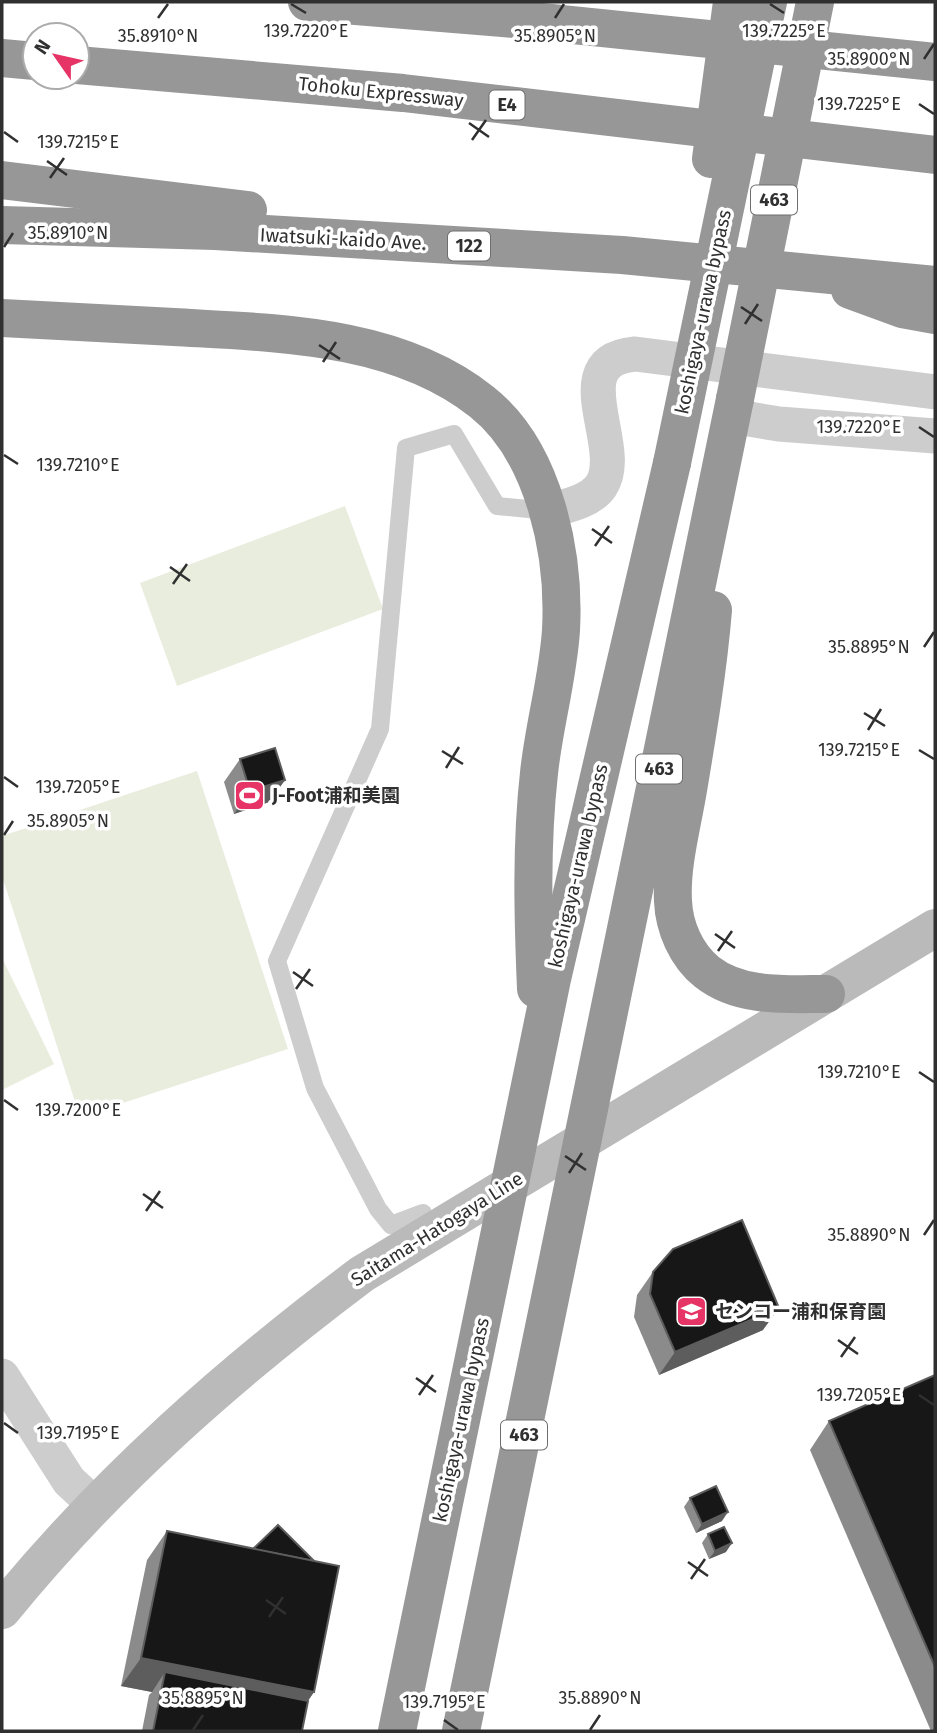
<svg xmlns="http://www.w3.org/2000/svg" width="937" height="1733" font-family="'Fira Sans','Noto Sans JP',sans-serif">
<rect width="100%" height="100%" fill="#fff"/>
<g fill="#e9edde">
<polygon points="345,506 383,609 177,686 140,583"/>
<polygon points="197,771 288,1049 80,1117 2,876 2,836"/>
<polygon points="2,958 54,1064 2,1090"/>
</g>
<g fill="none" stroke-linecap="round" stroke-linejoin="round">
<polyline stroke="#cdcdcd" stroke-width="18" points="423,1213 391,1225 378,1209 315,1088 277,961 380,729 406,448 454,434 497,506 548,511"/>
<g stroke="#cdcdcd" stroke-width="35">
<polyline points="731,416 779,424 935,436"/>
<path d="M 548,511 C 565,506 590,502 601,486 C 627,447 560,361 635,354 L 935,392"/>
<polyline points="2,1376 69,1481 94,1504"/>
</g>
<path stroke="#bababa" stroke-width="38" d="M 2,1610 C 107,1481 230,1373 362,1274 L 935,928"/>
<g stroke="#979797" stroke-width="38">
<polyline points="307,2 503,18 935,62"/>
<polyline points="2,58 35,61"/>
<polyline points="77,65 403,93 935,155"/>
<polyline points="2,180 248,210"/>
<polyline points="2,225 215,231 622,255 935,285"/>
<polyline points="850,290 902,309 935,315"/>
<path d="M 2,318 C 59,321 116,324 174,327 C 277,333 397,334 482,402 C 545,452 565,555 561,630 C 558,678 544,725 539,773 C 531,845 533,917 536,989"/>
<path d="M 713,610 C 708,670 698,730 688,790 C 682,826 671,865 673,901 C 674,927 686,955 707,972 C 740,998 786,994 826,994"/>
<polyline points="397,1731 552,979 672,463"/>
<polyline points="461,1731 735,399"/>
</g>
<g stroke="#979797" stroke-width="38">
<polyline points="711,159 732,2"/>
<polyline points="735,399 815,2"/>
<polyline points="672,463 768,2"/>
</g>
</g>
<g fill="#8b8b8b">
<polygon points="240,759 285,780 269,802 234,814 224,782"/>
<polygon points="653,1272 763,1330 659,1375 634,1317 637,1295"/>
<polygon points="935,1375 935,1731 931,1731 810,1450 829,1421"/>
<polygon points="690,1498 722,1521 696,1533 684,1507"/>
<polygon points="167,1531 314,1692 308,1701 302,1731 142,1731 149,1695 152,1692 121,1686 147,1560"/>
<polygon points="708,1534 726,1552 709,1559 702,1543"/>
</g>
<g fill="#5d5d5d">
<polygon points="285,780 269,802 234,814 250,791"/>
<polygon points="779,1308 763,1330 659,1375 675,1352"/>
<polygon points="728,1512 722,1521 696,1533 702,1524"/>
<polygon points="732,1543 726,1552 709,1559 715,1551"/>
<polygon points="141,1658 314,1692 294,1720 165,1672 152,1692 121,1686"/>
</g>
<g fill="#171717" stroke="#5d5d5d" stroke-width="2">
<polygon points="275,748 285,780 250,791 240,759"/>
<polygon points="742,1220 779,1308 675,1352 650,1294 653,1272 673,1249"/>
<polygon points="935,1375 935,1667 829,1421"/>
<polygon points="716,1486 728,1512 702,1524 690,1498"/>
<polygon points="278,1525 314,1561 253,1549"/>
<polygon points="724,1527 732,1543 715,1551 708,1534"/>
<polygon points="167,1531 339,1566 314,1692 141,1658"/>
<polygon points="165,1672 308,1701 302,1731 153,1731"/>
</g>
<path fill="none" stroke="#303030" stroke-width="2.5" d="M 291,4 L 306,13M 770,4 L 784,13M 158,18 L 168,4M 555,18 L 564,4M 924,59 L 934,44M 919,104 L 934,114M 469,123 L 489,137M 4,132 L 18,142M 472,140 L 486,120M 47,161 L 67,175M 50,178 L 64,158M 4,247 L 13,233M 741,307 L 762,321M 745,324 L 758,304M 319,345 L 340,359M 323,362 L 336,342M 919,427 L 934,437M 4,455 L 18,464M 592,529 L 612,543M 595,546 L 609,526M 170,567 L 190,581M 173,584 L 187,564M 924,647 L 934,632M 864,713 L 885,726M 868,730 L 881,709M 919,750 L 934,759M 442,751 L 463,764M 446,768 L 459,747M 4,777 L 18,787M 4,835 L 13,821M 715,934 L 735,948M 718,951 L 732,931M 293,972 L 313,986M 296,989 L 310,969M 919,1072 L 934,1082M 4,1100 L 18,1110M 565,1156 L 586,1170M 569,1173 L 582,1153M 143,1194 L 163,1208M 146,1211 L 160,1191M 924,1235 L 934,1220M 838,1340 L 858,1354M 841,1357 L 855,1337M 416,1378 L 436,1392M 419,1395 L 433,1375M 919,1395 L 934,1405M 4,1423 L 18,1433M 688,1562 L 708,1576M 691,1579 L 705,1559M 266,1600 L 286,1614M 269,1617 L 283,1597M 444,1720 L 458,1730M 193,1730 L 203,1715M 590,1730 L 600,1715"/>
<defs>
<symbol id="stadium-square" viewBox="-11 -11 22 22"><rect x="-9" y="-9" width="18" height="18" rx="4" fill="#e63466" stroke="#fff"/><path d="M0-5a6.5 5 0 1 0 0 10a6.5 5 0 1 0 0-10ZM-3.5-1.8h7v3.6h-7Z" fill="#fff"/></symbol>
<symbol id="school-square" viewBox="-11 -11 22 22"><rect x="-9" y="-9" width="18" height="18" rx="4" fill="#e63466" stroke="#fff"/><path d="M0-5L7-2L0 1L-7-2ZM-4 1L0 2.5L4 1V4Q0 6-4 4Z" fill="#fff"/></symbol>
</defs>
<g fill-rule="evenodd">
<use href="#stadium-square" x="232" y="778" width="35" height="35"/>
<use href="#school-square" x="674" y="1294" width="35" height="35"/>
</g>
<g text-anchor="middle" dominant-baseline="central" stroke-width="7" stroke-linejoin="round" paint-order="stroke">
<g fill="#fff" stroke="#6e6e6e" stroke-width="2">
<rect x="489.5" y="90.5" width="35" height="29" rx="5"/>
<rect x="751" y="185.5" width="46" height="29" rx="5"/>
<rect x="448" y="231.5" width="42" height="29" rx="5"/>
<rect x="636" y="754.5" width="46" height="29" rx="5"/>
<rect x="501" y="1420.5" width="46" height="29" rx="5"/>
</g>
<g font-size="18" font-weight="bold" fill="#303030">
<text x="507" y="105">E4</text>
<text x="774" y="200">463</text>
<text x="469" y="246">122</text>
<text x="659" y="769">463</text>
<text x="524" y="1435">463</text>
</g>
<g font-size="19" fill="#303030" stroke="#fff">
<text transform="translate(381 92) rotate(6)">Tohoku Expressway</text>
<text transform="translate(343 239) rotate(3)">Iwatsuki-kaido Ave.</text>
<text transform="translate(703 312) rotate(-78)">koshigaya-urawa bypass</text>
<text transform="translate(578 866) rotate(-77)">koshigaya-urawa bypass</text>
<text transform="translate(437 1229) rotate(-32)">Saitama-Hatogaya Line</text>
<text transform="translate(461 1420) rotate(-78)">koshigaya-urawa bypass</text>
</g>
<g font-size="19" font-weight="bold" fill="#303030" stroke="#fff" text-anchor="start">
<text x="272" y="795">J-Foot浦和美園</text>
<text x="715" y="1311">センコー浦和保育園</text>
</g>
</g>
<g font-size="18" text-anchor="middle" fill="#303030" stroke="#fff" stroke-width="7" stroke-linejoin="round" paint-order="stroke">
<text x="306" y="37">139.7220°E</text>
<text x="784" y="37">139.7225°E</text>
<text x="555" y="42">35.8905°N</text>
<text x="158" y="42">35.8910°N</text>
<text x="869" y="65">35.8900°N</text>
<text x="859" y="110">139.7225°E</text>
<text x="78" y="148">139.7215°E</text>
<text x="68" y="239">35.8910°N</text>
<text x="859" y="433">139.7220°E</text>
<text x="78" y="471">139.7210°E</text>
<text x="869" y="653">35.8895°N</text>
<text x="859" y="756">139.7215°E</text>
<text x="78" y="793">139.7205°E</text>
<text x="68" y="827">35.8905°N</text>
<text x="859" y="1078">139.7210°E</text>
<text x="78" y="1116">139.7200°E</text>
<text x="869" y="1241">35.8890°N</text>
<text x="859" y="1401">139.7205°E</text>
<text x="78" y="1439">139.7195°E</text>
<text x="203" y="1704">35.8895°N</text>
<text x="600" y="1704">35.8890°N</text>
<text x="444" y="1708">139.7195°E</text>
</g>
<rect width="937" height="1733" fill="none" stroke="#303030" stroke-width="7"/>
<g transform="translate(56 56) rotate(304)"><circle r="33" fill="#ffffff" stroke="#acacac" stroke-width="2"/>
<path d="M0-5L12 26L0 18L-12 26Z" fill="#e63466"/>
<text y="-10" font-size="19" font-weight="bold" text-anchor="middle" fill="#303030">N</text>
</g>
</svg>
